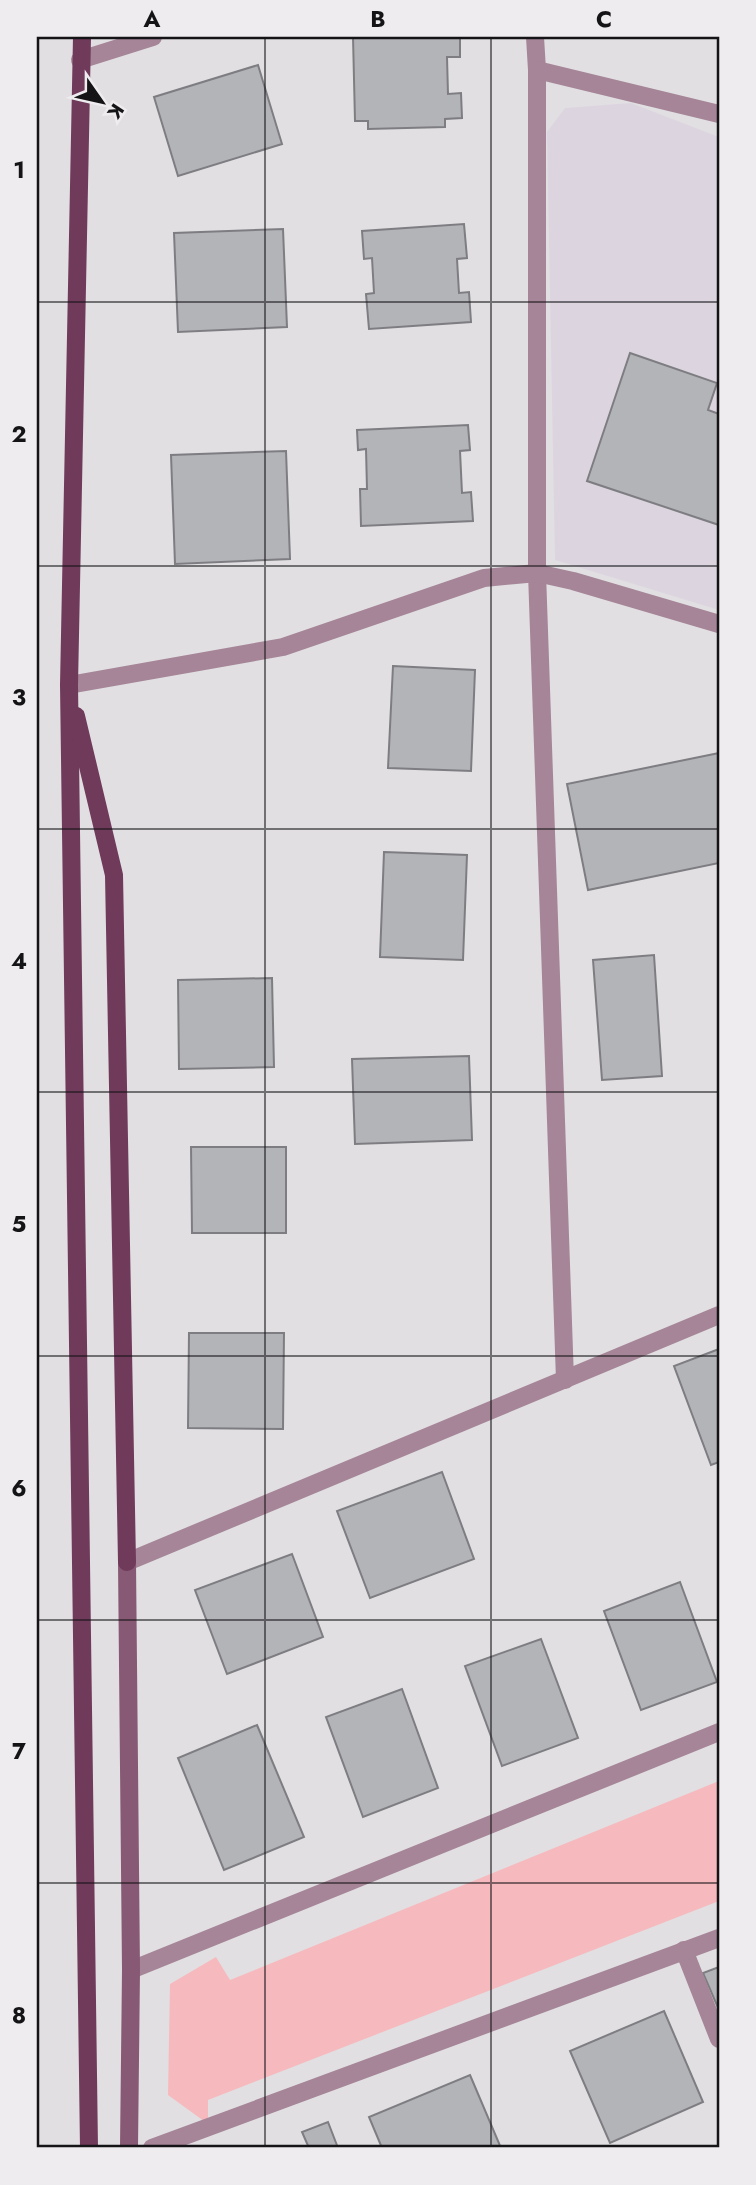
<svg xmlns="http://www.w3.org/2000/svg" width="756" height="2185" font-family="Jost,sans-serif">
<rect width="100%" height="100%" fill="#e1dfe2"/>
<polygon fill="#dcd5e0" points="631,103 719,137 719,610 555,560 547,132 565,108"/>
<polygon fill="#f6babe" points="719,1781 719,1901 208,2100 208,2124 168,2095 170,1984 216,1957 230,1980"/>
<g fill="#b3b4b8" stroke="#7e7e82" stroke-width="2">
<polygon points="353,37 460,37 460,57 447,57 448,94 461,93 462,118 445,119 445,127 368,129 368,121 355,121"/>
<polygon points="258,65 282,144 178,176 154,97"/>
<polygon points="464,224 467,258 457,259 459,293 469,292 471,322 369,329 366,294 374,293 372,258 364,259 362,231"/>
<polygon points="283,229 287,327 178,332 174,233"/>
<polygon points="630,353 717,383 708,410 719,414 719,525 587,481"/>
<polygon points="468,425 470,450 460,451 462,493 471,492 473,521 361,526 360,489 367,489 366,449 358,450 357,430"/>
<polygon points="286,451 290,559 175,564 171,455"/>
<polygon points="393,666 475,670 471,771 388,768"/>
<polygon points="719,753 719,863 588,890 567,784"/>
<polygon points="384,852 467,855 463,960 380,957"/>
<polygon points="654,955 662,1076 602,1080 593,960"/>
<polygon points="272,978 274,1067 179,1069 178,980"/>
<polygon points="469,1056 472,1140 355,1144 352,1059"/>
<polygon points="191,1147 286,1147 286,1233 192,1233"/>
<polygon points="189,1333 284,1333 283,1429 188,1428"/>
<polygon points="719,1349 719,1462 711,1465 674,1366"/>
<polygon points="442,1472 474,1559 370,1598 337,1511"/>
<polygon points="292,1554 323,1637 227,1674 195,1590"/>
<polygon points="680,1582 717,1682 641,1710 604,1611"/>
<polygon points="541,1639 578,1738 502,1766 465,1666"/>
<polygon points="402,1689 438,1788 363,1817 326,1717"/>
<polygon points="257,1725 304,1837 224,1870 178,1758"/>
<polygon points="719,1967 719,2010 703,1973"/>
<polygon points="664,2011 703,2102 610,2143 570,2051"/>
<polygon points="470,2075 501,2148 382,2148 369,2117"/>
<polygon points="328,2122 338,2148 309,2148 302,2132"/>
</g>
<g fill="none" stroke-linecap="round" stroke-linejoin="round">
<g stroke="#a58597" stroke-width="18">
<polyline points="535,37 537,70 537,573 565,1380"/>
<polyline points="80,60 153,37"/>
<polyline points="537,70 719,114"/>
<polyline points="69,685 283,647 484,578 537,573 573,581 719,624"/>
<polyline points="127,1562 719,1315"/>
<polyline points="684,1950 719,2039"/>
<polyline points="131,1970 719,1732"/>
<polyline points="152,2148 719,1938"/>
</g>
<polyline stroke="#875974" stroke-width="18" points="127,1562 131,1970 129,2148"/>
<g stroke="#703a5b" stroke-width="18">
<polyline points="82,37 69,685 89,2148"/>
<polyline points="76,716 114,875 127,1562"/>
</g>
</g>
<path fill="none" stroke="#141315" stroke-width="2" stroke-opacity="0.55" d="M 265,37 L 265,2148M 491,37 L 491,2148M 37,302 L 719,302M 37,566 L 719,566M 37,829 L 719,829M 37,1092 L 719,1092M 37,1356 L 719,1356M 37,1620 L 719,1620M 37,1883 L 719,1883"/>
<rect width="756" height="2185" fill="none" stroke="#eeecef" stroke-width="77"/>
<g transform="translate(102 102) rotate(124)" stroke="#eeecef" stroke-width="5" paint-order="stroke">
<path d="M0-5L12 26L0 18L-12 26Z" fill="#141315"/>
<text y="-10" font-size="19" font-weight="bold" text-anchor="middle" fill="#141315">K</text>
</g>
<rect x="38" y="38" width="680" height="2108" fill="none" stroke="#141315" stroke-width="2.5"/>
<g font-size="23" text-anchor="middle" font-weight="bold" fill="#141315">
<text x="152" y="27">A</text>
<text x="378" y="27">B</text>
<text x="604" y="27">C</text>
<text x="19" y="178">1</text>
<text x="19" y="442">2</text>
<text x="19" y="705">3</text>
<text x="19" y="969">4</text>
<text x="19" y="1232">5</text>
<text x="19" y="1496">6</text>
<text x="19" y="1759">7</text>
<text x="19" y="2023">8</text>
</g>
</svg>
